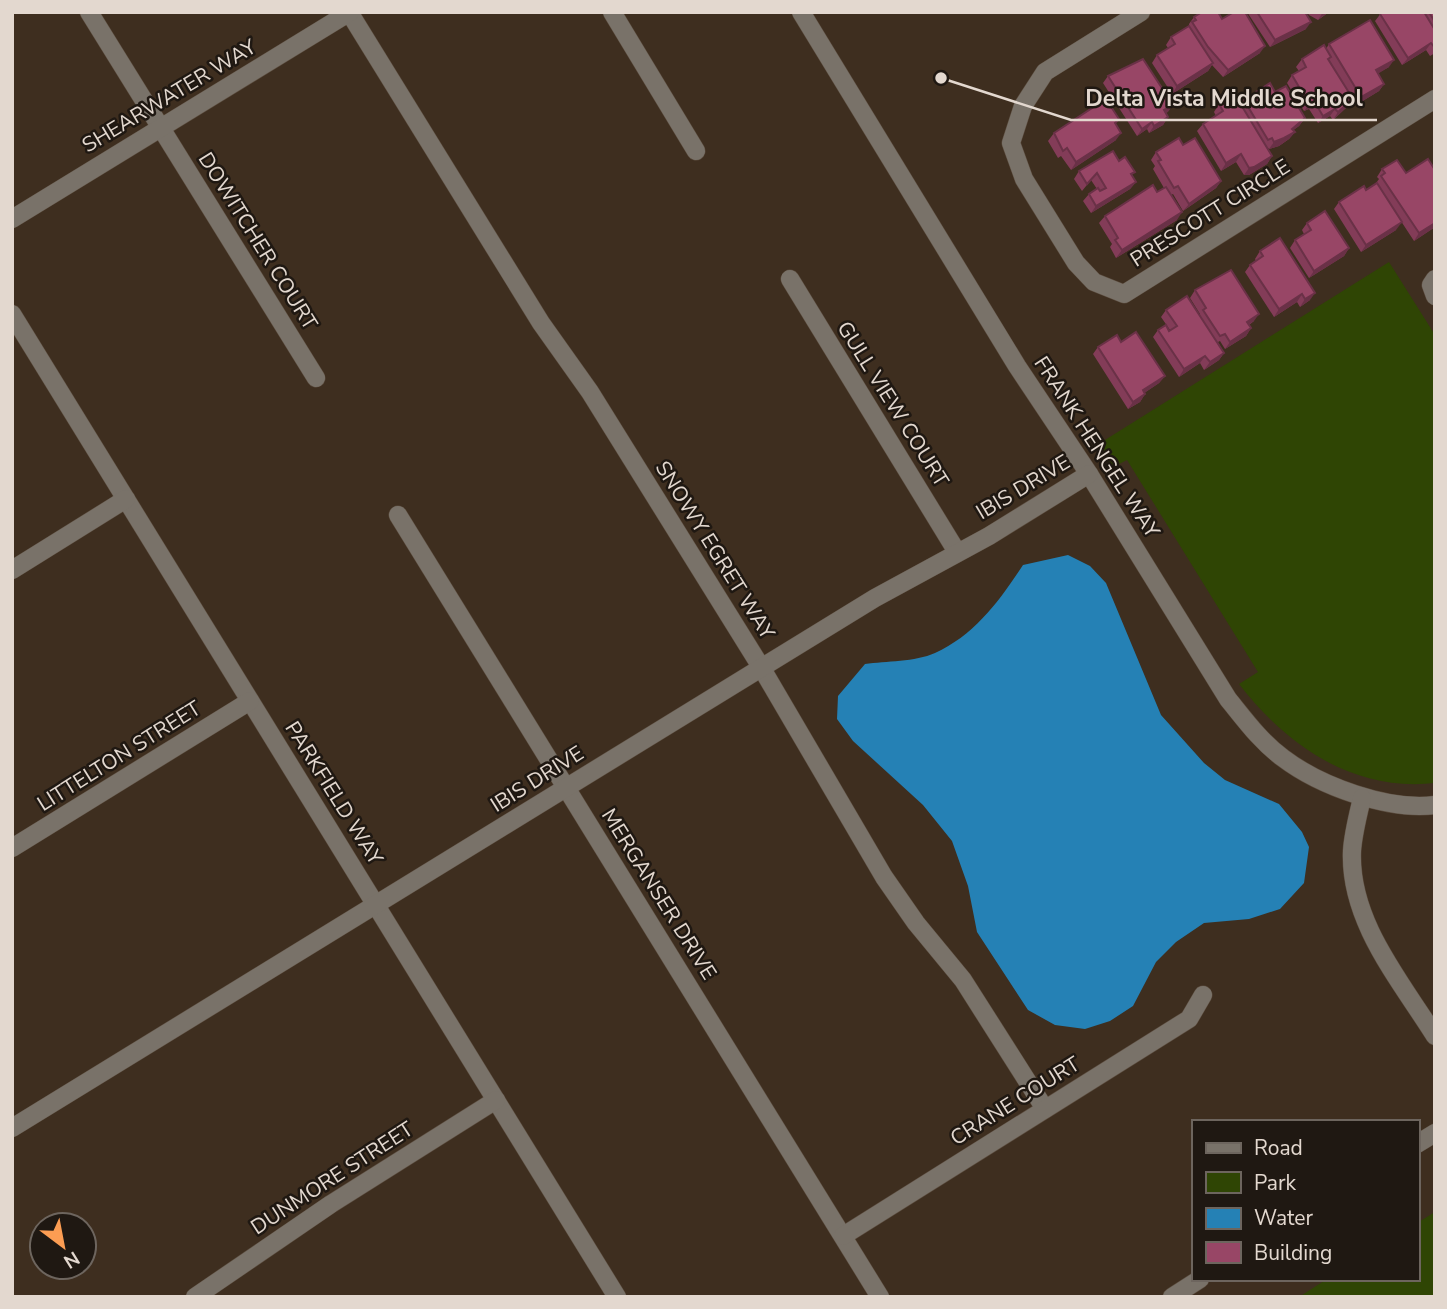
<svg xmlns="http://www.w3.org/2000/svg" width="1447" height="1309" font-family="'Nunito Sans',sans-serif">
<rect width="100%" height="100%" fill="#3e2e1f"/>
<g fill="#2f4504">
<path d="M 1389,262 L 1435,335 L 1435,783 C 1353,792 1287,746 1239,684 L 1258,672 L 1127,460 L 1111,468 L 1097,445 Z"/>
<polygon points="1435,1212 1435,1297 1299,1297 1327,1279 1417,1279 1417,1223"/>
</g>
<path fill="#2581b5" d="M 1068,555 L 1090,566 L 1106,583 L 1161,715 L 1204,763 L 1225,780 L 1279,804 L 1302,832 L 1309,847 L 1304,883 L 1280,909 L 1249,919 L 1204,923 L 1176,942 L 1156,962 L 1133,1006 L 1110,1021 L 1085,1029 L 1055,1025 L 1028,1010 L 977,932 L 968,886 L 952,841 L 923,805 L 853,741 L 837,719 L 838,696 L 865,664 C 886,661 915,662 935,653 C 975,635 1000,600 1023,565 Z"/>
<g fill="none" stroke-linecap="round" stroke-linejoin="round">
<defs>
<g id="minor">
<polyline points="89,12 316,378"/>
<polyline points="349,12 541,323 590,392 761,667 884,877 916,923 963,980 1045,1109"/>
<polyline points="612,12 696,151"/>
<path d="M 801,12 L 1017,366 L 1089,474 L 1228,699 C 1245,720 1261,742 1283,758 C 1320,786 1388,811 1435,805"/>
<polyline points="1141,12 1045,72 1023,106 1011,143 1024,179 1076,263 1094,282 1124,294 1435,99"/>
<polyline points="12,219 350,12"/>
<polyline points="790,279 957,552"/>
<polyline points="1435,279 1431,285 1435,296"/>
<polyline points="12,314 617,1297"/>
<polyline points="398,515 880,1297"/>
<polyline points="12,570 126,499"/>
<path d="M 1362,798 C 1358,815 1353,834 1352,851 C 1349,921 1400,980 1435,1036"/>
<polyline points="12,848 250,701"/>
<polyline points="12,1128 875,598 989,536 1089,474"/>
<polyline points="1417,1144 1435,1133"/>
<polyline points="843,1236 1189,1019 1203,995"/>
<polyline points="195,1297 331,1204 496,1100"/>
<polyline points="1172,1297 1200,1279"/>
</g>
</defs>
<use href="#minor" stroke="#5c4d3f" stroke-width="19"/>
<use href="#minor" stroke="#797269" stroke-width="18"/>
</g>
<g fill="#833c58">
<polygon points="1247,12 1305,12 1306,29 1270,47"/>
<polygon points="1307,12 1329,12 1318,20 1309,15"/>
<polygon points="1382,12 1435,12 1435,53 1430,56 1426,50 1402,65 1375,21"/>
<polygon points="1194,17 1222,19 1260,53 1223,77 1212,65 1208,71 1172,94 1152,63 1157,55 1168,48 1166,45 1171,37 1189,26 1189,24"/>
<polygon points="1329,44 1389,67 1378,73 1384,84 1379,91 1356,105 1352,99 1348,106 1333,120 1330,116 1318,123 1309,109 1304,111 1287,83 1292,75 1299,71 1296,67 1302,59 1326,49"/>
<polygon points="1108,76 1173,105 1166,113 1168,117 1163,125 1149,133 1147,129 1137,136 1103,83"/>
<polygon points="1275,92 1305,118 1299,126 1293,130 1295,132 1289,139 1279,146 1269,149 1266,146 1272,156 1267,164 1249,175 1244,175 1236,162 1221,171 1197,131 1203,124 1216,116 1214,112 1219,104 1241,104 1244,100"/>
<polygon points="1116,124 1116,140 1071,170 1061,156 1058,158 1048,141 1054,133"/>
<polygon points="1183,145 1221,181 1216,188 1183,211 1173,194 1171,195 1177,220 1116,258 1110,247 1112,244 1099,223 1105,216 1157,192 1164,188 1153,169 1155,166 1151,160 1156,152"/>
<polygon points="1119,161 1136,182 1130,189 1091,213 1083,201 1089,194 1097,189 1091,180 1082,191 1074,179 1079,171"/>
<polygon points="1382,169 1406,173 1435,170 1435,227 1414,241 1397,215 1396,230 1361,252 1334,209 1339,202 1366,190 1376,183 1379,179 1377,177"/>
<polygon points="1307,223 1349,248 1344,256 1309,278 1290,248 1295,240 1304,234 1302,230"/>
<polygon points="1260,251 1310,300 1300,307 1297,302 1274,317 1245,272 1250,265 1256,261 1255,259"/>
<polygon points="1195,290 1254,321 1249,325 1251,328 1246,336 1225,349 1220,341 1218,342 1224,353 1219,360 1204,370 1200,363 1179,377 1153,337 1158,330 1170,330 1161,317 1166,310 1200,315 1200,314 1190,298"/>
<polygon points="1121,342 1165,376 1159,383 1144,393 1145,394 1140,402 1128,409 1093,354 1098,347"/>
</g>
<g fill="#6a3147">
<polygon points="1323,12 1329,12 1318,20"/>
<polygon points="1311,22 1306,29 1270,47 1275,40"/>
<polygon points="1431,43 1426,50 1402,65 1408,58"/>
<polygon points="1265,46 1260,53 1223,77 1228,70"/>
<polygon points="1394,60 1389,67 1371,78 1376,70"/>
<polygon points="1213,63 1208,71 1172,94 1177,86"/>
<polygon points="1384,84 1379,91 1356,105 1361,97"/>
<polygon points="1353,99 1348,106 1333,120 1338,112"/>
<polygon points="1314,101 1309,109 1304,111 1309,104"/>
<polygon points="1173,105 1168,112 1158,118 1164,110"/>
<polygon points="1335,109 1330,116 1318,123 1323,116"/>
<polygon points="1168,117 1163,125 1149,133 1154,126"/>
<polygon points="1305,118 1299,126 1286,136 1292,129"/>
<polygon points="1152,122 1147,129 1137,136 1142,129"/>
<polygon points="1295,132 1289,139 1279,146 1269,149 1274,142"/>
<polygon points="1121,133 1116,140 1071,170 1076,162"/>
<polygon points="1241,154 1236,162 1221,171 1226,163"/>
<polygon points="1272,156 1267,164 1249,175 1244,175 1249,168"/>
<polygon points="1221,181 1216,188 1183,211 1189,204"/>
<polygon points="1136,182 1130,189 1091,213 1096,206"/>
<polygon points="1182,212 1177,220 1116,258 1122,250"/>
<polygon points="1402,222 1396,230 1361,252 1366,245"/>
<polygon points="1435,223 1435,227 1414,241 1419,233"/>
<polygon points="1349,248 1344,256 1309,278 1314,271"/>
<polygon points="1315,293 1310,300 1300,307 1305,299"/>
<polygon points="1302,294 1297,302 1274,317 1279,309"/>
<polygon points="1259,314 1254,321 1242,329 1247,322"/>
<polygon points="1251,328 1246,336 1225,349 1230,342"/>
<polygon points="1224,353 1219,360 1204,370 1210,362"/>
<polygon points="1205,356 1200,363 1179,377 1184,369"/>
<polygon points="1165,376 1159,383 1137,398 1143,390"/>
<polygon points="1145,394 1140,402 1128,409 1133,402"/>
</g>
<g fill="#984666" stroke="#6a3147" stroke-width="2">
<polygon points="1202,12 1218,12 1222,19 1234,12 1245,12 1265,46 1228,70 1208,47 1192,22 1196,20 1194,17"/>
<polygon points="1257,12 1305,12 1311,22 1275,40"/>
<polygon points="1382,12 1424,12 1435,30 1435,48 1431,43 1408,58 1380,14"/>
<polygon points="1429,12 1435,12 1435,22"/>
<polygon points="1370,20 1394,60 1376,70 1384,84 1361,97 1329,44"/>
<polygon points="1189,26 1213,63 1177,86 1157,55 1175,44 1171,37"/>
<polygon points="1324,45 1331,57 1328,59 1353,99 1338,112 1335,109 1323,116 1314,101 1309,104 1292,75 1306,67 1302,59"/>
<polygon points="1143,59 1173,105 1164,110 1168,117 1154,126 1152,122 1142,129 1108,76"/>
<polygon points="1270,83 1275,92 1286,86 1305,118 1292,129 1295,132 1284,138 1274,142 1272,138 1268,140 1244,100"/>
<polygon points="1233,96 1238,104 1240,103 1272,156 1254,167 1249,168 1241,154 1226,163 1203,124 1223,111 1219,104"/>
<polygon points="1106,99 1119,119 1115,123 1121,133 1076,162 1067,148 1063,151 1054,133"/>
<polygon points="1179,138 1183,145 1195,138 1221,181 1189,204 1178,186 1174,188 1158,161 1161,160 1156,152"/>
<polygon points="1113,151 1119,161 1125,157 1135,172 1131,174 1136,182 1096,206 1089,194 1098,188 1100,191 1106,188 1097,173 1087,184 1079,171"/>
<polygon points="1428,159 1435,170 1435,223 1419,233 1381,176 1385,173 1382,169 1397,160 1406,173"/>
<polygon points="1377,183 1402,222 1366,245 1339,202 1364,186 1366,190"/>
<polygon points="1153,185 1157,192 1166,187 1182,212 1122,250 1115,240 1118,238 1105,216"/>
<polygon points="1325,211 1349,248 1314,271 1295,240 1311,230 1307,223"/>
<polygon points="1280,238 1315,293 1305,299 1302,294 1279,309 1250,265 1263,256 1260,251"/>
<polygon points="1231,270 1259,314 1247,322 1251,328 1230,342 1225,334 1220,336 1203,310 1206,308 1195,290"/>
<polygon points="1187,296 1224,353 1210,362 1205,356 1184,369 1158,330 1166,325 1169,331 1177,326 1166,310"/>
<polygon points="1136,332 1165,376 1143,390 1145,394 1133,402 1098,347 1117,335 1121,342"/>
</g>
<g text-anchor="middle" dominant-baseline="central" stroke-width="5" stroke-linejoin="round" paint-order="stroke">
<g font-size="21" fill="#e3d8cf" stroke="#1f1812">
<text transform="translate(169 96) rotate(-31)">SHEARWATER WAY</text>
<text transform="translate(1210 213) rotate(-32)">PRESCOTT CIRCLE</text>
<text transform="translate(258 241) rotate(58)">DOWITCHER COURT</text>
<text transform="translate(893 404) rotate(58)">GULL VIEW COURT</text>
<text transform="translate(1097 447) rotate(57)">FRANK HENGEL WAY</text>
<text transform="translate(1023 487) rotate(-31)">IBIS DRIVE</text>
<text transform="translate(715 550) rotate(58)">SNOWY EGRET WAY</text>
<text transform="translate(119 756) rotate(-32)">LITTELTON STREET</text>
<text transform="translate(537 779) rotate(-32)">IBIS DRIVE</text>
<text transform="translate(334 793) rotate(58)">PARKFIELD WAY</text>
<text transform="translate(659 894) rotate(58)">MERGANSER DRIVE</text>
<text transform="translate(1015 1101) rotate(-32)">CRANE COURT</text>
<text transform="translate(332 1178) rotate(-33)">DUNMORE STREET</text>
</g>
</g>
<path fill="none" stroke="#e3d8cf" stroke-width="2.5" d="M941 78L1071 120H1377"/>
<circle fill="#e3d8cf" stroke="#1f1812" stroke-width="2.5" cx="941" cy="78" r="7"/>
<g font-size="23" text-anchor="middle" font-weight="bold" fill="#e3d8cf" stroke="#1f1812" stroke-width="5" stroke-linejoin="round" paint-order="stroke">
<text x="1224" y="106">Delta Vista Middle School</text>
</g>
<rect width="1447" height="1309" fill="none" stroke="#e3d8cf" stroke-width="28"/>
<rect x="1192" y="1120" width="228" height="161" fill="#1f1812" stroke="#6d655e" stroke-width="2"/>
<rect x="1206" y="1143" width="35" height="10" fill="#797269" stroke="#6d655e" stroke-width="2"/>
<text x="1254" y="1155" font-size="21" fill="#e3d8cf">Road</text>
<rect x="1206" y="1172" width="35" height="21" fill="#2f4504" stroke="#6d655e" stroke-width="2"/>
<text x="1254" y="1190" font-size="21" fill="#e3d8cf">Park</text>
<rect x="1206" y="1208" width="35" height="21" fill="#2581b5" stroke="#6d655e" stroke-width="2"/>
<text x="1254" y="1225" font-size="21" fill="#e3d8cf">Water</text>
<rect x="1206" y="1242" width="35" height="21" fill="#984666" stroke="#6d655e" stroke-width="2"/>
<text x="1254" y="1260" font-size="21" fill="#e3d8cf">Building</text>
<g transform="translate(63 1246) rotate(148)"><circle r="33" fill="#1f1812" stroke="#6d655e" stroke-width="2"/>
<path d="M0-5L12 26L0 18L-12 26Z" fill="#fc9d53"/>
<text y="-10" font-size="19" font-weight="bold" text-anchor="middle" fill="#e3d8cf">N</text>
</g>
</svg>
